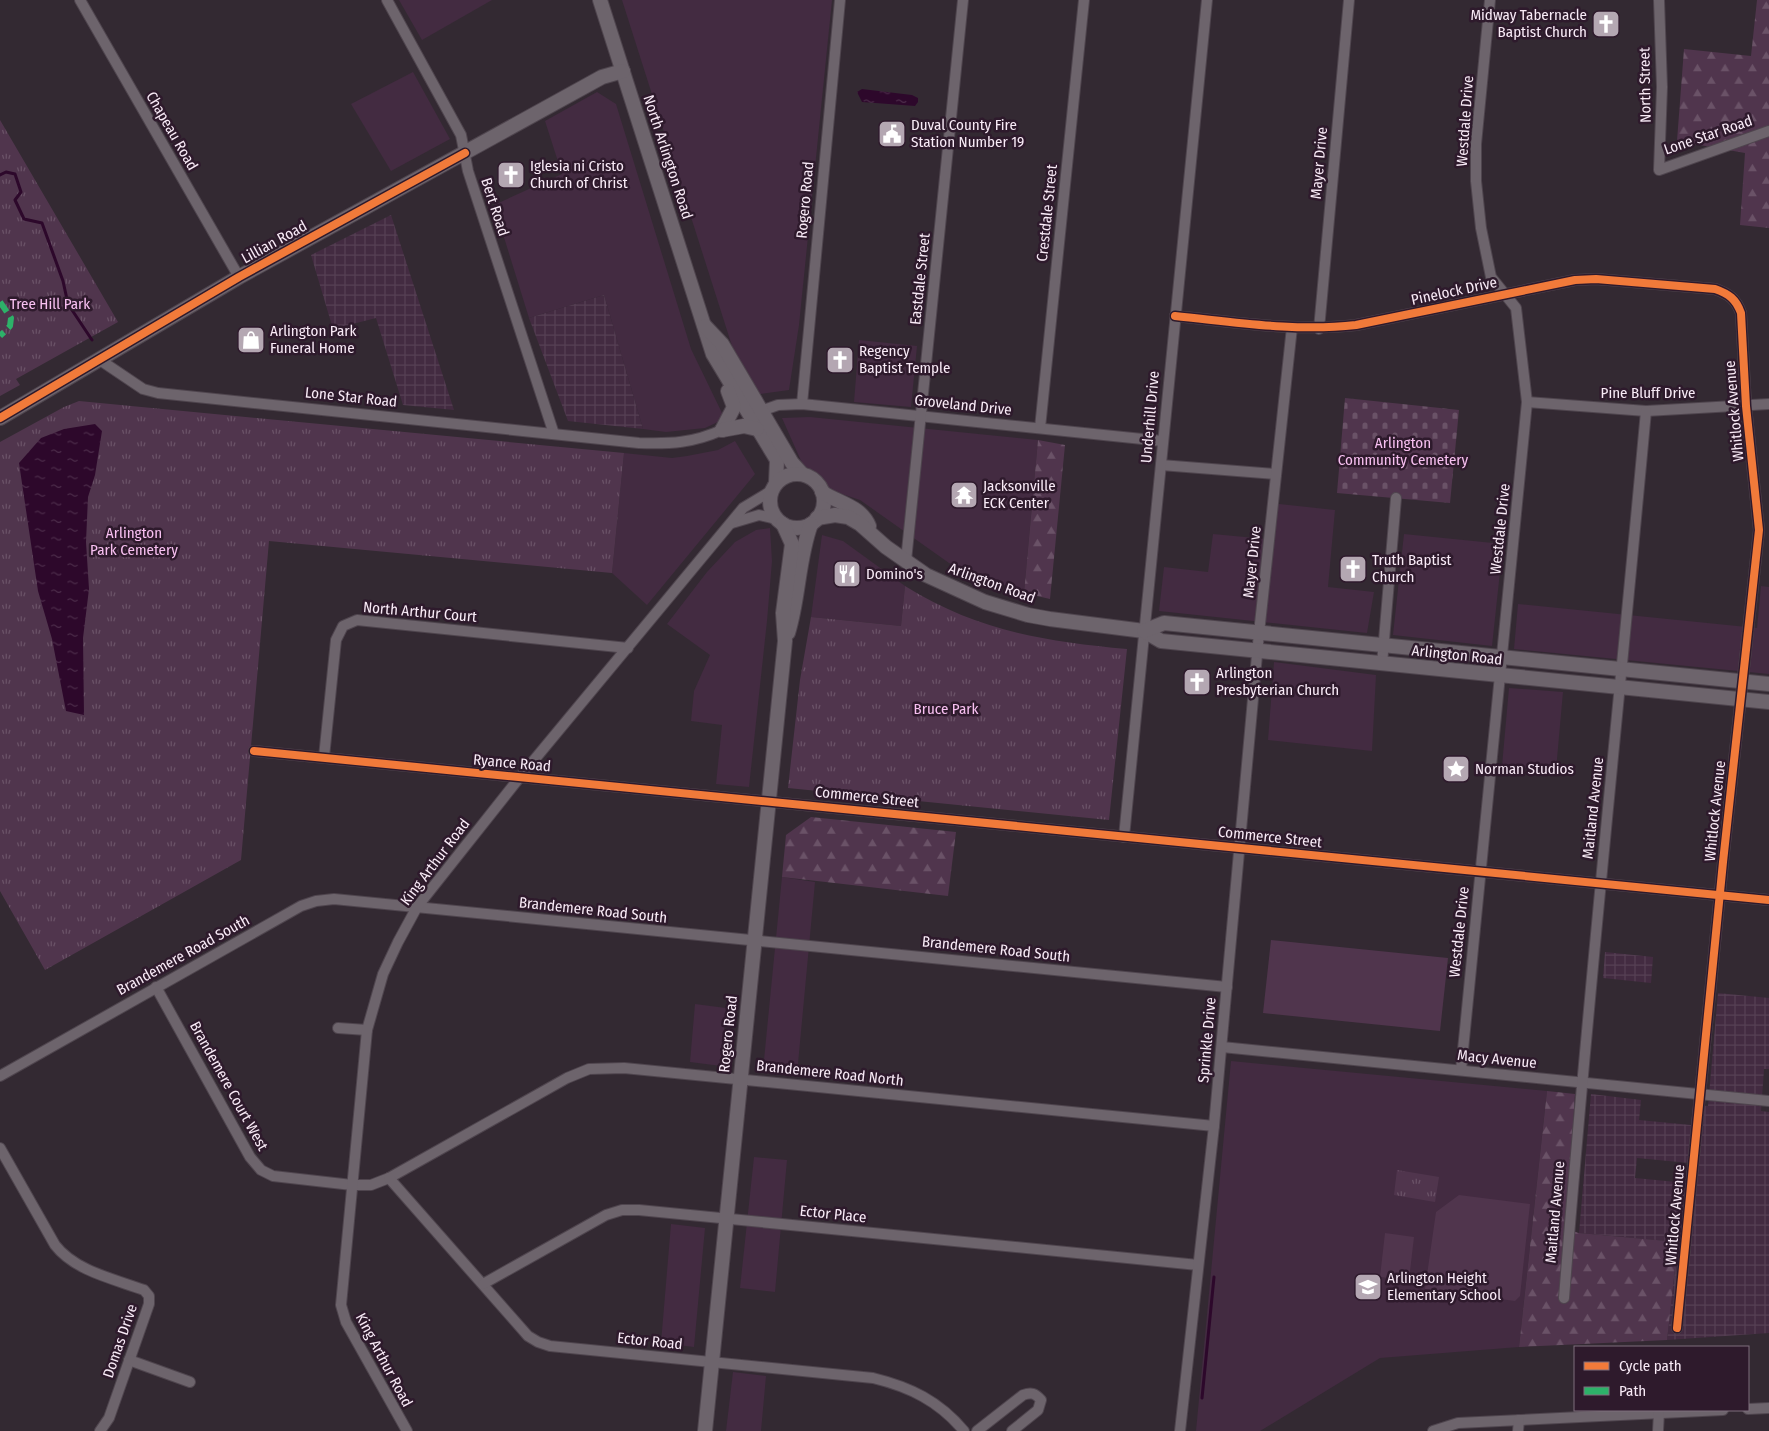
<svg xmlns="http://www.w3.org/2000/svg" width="1769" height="1431" font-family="'Fira Sans Condensed',sans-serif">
<defs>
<pattern id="industrial-grid" width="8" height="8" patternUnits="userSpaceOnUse" patternTransform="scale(1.25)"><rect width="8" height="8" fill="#432b41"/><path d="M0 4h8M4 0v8" fill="none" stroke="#564054"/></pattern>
<pattern id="forest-firs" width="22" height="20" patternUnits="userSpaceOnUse" patternTransform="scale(1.25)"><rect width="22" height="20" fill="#50354d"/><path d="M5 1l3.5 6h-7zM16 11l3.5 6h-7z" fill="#6a5267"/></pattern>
<pattern id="cemetery-stones" width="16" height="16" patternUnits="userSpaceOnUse" patternTransform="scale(1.25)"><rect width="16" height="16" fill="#50354d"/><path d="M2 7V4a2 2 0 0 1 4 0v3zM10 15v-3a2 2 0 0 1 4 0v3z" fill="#6a5267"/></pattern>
<pattern id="park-tufts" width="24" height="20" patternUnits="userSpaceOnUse" patternTransform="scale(1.25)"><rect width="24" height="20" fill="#50354d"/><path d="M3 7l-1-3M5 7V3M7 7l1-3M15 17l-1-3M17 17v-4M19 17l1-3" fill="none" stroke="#6a5267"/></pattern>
<pattern id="water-ripples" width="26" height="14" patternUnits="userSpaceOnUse" patternTransform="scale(1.25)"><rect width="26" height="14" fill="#2d082b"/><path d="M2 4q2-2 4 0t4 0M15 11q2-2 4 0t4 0" fill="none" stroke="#4c2c4a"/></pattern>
</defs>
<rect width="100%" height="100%" fill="#332932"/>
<g fill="#432b41">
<polygon points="399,0 492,0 422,40"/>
<polygon points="622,0 832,0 799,325 789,390 760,394 732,346"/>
<polygon points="413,72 450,139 391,171 351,104"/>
<polygon points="597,92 616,104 691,349 723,415 720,421 705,428 666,432 643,429 604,295 529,318 494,205 562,174 545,121"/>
<polygon points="859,340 917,346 911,407 854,402"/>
<polygon points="810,417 1038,440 1024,593 949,563 860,500 839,493 814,490 782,418"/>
<polygon points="735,441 755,474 647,605 612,573 624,453 672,458 687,456 718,450"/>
<polygon points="1270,503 1335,510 1328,587 1374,592 1367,633 1159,611 1164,567 1208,572 1213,534 1266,539"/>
<polygon points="770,528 772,561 767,621 749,787 716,784 722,725 691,721 694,691 710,655 667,624 707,572 735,542 756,530"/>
<polygon points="1404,534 1503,544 1492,646 1393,635"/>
<polygon points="822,535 843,541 905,586 901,626 811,617"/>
<polygon points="1761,586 1769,587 1769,674 1514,649 1518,604 1757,628"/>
<polygon points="1274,662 1376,675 1372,751 1268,740"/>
<polygon points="1509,688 1563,692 1556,770 1502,766"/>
<polygon points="782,877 815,882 797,1074 763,1070"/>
<polygon points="695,1004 726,1008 721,1066 690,1062"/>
<polygon points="1231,1061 1547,1091 1519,1347 1380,1358 1260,1431 1196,1431"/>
<polygon points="754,1157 787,1160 775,1292 740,1288"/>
<polygon points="671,1224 705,1228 694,1347 661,1343"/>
<polygon points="733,1372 766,1376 761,1431 726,1431"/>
</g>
<g fill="url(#industrial-grid)" fill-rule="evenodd">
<polygon points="391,215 454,410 403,405 376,318 333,329 311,255"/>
<polygon points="604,295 643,429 568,421 529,318"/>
<polygon points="1605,952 1653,957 1651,983 1603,978"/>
<path d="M 1718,993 L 1769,998 L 1769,1069 L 1764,1069 L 1761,1111 L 1769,1112 L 1769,1333 L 1667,1340 L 1678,1242 L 1579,1233 L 1591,1094 L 1641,1100 L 1639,1120 L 1691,1125 L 1693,1105 L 1708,1106 ZM 1637,1158 L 1689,1163 L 1687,1183 L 1635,1178 Z"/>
</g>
<g fill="#50354d">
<polygon points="1271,940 1448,958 1440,1031 1263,1013"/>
<polygon points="1459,1195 1530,1204 1520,1296 1515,1301 1425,1289 1436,1212"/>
<polygon points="1385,1233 1414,1237 1409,1280 1380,1277"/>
</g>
<g fill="url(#forest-firs)">
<polygon points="1757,0 1769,0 1769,228 1740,225 1745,153 1677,141 1684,49 1751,56"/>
<polygon points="1038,440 1065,445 1050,599 1024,593"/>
<polygon points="811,817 956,832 948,896 782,877 786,835"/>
<polygon points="1547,1091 1575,1094 1566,1229 1579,1233 1678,1242 1667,1340 1519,1347"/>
</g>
<polygon fill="url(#cemetery-stones)" points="1345,398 1459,410 1450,503 1337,493"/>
<g fill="url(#park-tufts)">
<polygon points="0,120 118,322 16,379 20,385 0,396"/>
<polygon points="79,401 624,453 612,573 269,541 241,860 45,970 0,891 0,442 64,407"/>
<path d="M 905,586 C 977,631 1044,641 1127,649 L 1109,820 L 788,788 L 800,680 L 811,617 L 901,626 Z"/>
<polygon points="1397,1170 1439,1177 1435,1202 1394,1195"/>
</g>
<g fill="url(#water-ripples)">
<polygon points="862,89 912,95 918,98 918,102 915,106 862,102 857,92"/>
<polygon points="95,424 102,431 95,475 88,497 86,542 89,589 83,638 84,715 66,711 52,639 38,591 19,463 41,438 64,429"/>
</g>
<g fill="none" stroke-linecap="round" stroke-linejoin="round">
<g stroke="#2d082b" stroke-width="3">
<polyline points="0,175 6,172 15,174 21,192 15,200 24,219 42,223 63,281 68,304 92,340"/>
<polyline points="1202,1398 1214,1277"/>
</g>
<defs>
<g id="street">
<polyline points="80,0 239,277"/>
<polyline points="387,0 461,135 468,171 554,434"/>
<polyline points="1659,0 1662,87 1659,170 1769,131"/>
<path d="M 1175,316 C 1235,322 1295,332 1356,325 L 1575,280 L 1596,279 L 1715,289 C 1729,294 1736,299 1741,313 L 1746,406 L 1759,530 L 1723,862 L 1677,1328"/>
<polyline points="1319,329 1349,0"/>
<path d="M 100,360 L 143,389 L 158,393 L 639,443 C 671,444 693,443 722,430"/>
<polyline points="1527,402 1646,411 1769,404"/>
<polyline points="802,404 840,0"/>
<polyline points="761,411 778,405 802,404 1162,441"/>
<polyline points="1040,428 1084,0"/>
<polyline points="1161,465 1276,474"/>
<polyline points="732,523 759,515 776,519"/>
<polyline points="906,561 963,0"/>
<polyline points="1382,664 1396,498"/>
<polyline points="254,751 1769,900"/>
<polyline points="324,757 336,640 343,626 357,620 628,648"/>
<polyline points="1124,837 1207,0"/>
<polyline points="156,987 250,1157 261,1170 273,1176 352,1185 371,1185 389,1178 567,1078 589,1069 624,1068 1214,1126"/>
<polyline points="338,1028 367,1030"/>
<polyline points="1222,1047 1769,1101"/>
<polyline points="1461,1070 1527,402 1516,308 1491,277 1481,228 1476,181 1476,144 1490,0"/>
<polyline points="0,1076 301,906 316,901 334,899 1227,987"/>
<path d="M 0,1148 L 55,1245 C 75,1271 114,1279 144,1290 L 149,1296 L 149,1304 L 109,1418 L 100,1431"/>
<path d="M 389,1178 L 528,1336 L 538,1342 L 550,1346 L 873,1378 C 910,1387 939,1401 964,1431"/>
<polyline points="483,1284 606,1215 622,1210 639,1210 1198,1265"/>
<path d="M 1564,1298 C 1587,1002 1619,707 1646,411"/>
<polyline points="129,1360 190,1382"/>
<polyline points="1748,1409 1769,1408"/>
<polyline points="407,1431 346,1322 341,1305 367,1030 383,974 398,942 417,907 520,777 743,508 771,491"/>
<path d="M 977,1431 L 1023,1395 C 1031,1392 1035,1393 1041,1400 L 1038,1410 L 1012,1431"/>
<polyline points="1180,1431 1214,1126 1259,633 1292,327"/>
<polyline points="1433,1431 1458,1423 1723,1410"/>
<polyline points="1518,1431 1519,1420"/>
<polyline points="1658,1431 1659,1412"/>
</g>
<g id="secondary">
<polyline points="600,0 713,354 777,460 776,483"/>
<polyline points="705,326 722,344 792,463 802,474"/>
<polyline points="0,418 239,277 602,77 623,71"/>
<polyline points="722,430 734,407 728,391"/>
<polyline points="722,430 744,426 757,429"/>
<circle cx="797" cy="501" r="27"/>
<path d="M 822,492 C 838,503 861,506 869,526"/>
<polyline points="817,518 835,515 848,517 860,524 886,547 926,575 985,602 1028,615 1050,619 1144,631 1161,641 1769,702"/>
<polyline points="1144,631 1164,623 1769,684"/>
<path d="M 788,633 C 799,598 798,559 811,524"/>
<polyline points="705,1431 785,641 783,613 792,544 783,524"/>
</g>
</defs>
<use href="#street" stroke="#4f454e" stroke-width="12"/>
<use href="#secondary" stroke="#4f454e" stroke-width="16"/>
<use href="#street" stroke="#6d646c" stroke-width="10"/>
<use href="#secondary" stroke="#6d646c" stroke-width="14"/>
<polyline stroke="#2db169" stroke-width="6" stroke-dasharray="12 6" stroke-linecap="butt" points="0,302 11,318 10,326 0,336"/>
<defs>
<g id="cycleway">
<path d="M 1175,316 C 1235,322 1295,332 1356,325 L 1575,280 L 1596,279 L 1715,289 C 1729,294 1736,299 1741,313 L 1746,406 L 1759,530 L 1723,862 L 1677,1328"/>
<polyline points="0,418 239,277 465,153"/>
<polyline points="254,751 1769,900"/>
</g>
</defs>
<use href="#cycleway" stroke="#2e1a2c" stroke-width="11"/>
<use href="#cycleway" stroke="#f17a3a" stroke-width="8"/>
</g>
<defs>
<symbol id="church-square" viewBox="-11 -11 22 22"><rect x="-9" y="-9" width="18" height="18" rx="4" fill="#b4a7b2" stroke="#2e1a2c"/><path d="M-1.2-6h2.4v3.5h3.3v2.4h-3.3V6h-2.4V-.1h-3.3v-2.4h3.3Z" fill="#fff"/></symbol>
<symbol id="civic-square" viewBox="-11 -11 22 22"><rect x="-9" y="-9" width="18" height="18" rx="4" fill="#b4a7b2" stroke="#2e1a2c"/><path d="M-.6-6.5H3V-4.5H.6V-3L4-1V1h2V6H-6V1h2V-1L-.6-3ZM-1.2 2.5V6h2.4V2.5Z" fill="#fff"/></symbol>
<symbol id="shop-square" viewBox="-11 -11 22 22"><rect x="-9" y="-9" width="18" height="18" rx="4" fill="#b4a7b2" stroke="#2e1a2c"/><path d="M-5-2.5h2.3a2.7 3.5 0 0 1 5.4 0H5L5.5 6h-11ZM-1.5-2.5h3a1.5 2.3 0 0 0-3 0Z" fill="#fff"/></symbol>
<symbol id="temple-square" viewBox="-11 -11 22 22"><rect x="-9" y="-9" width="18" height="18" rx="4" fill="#b4a7b2" stroke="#2e1a2c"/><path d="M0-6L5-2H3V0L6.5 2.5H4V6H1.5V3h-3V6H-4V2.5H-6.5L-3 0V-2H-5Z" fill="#fff"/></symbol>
<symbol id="restaurant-square" viewBox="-11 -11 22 22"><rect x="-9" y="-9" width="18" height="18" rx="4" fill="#b4a7b2" stroke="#2e1a2c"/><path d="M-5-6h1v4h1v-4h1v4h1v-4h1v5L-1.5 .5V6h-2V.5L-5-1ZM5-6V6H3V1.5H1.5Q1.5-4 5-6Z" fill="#fff"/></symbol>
<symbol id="sight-square" viewBox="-11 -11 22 22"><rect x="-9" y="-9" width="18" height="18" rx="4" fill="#b4a7b2" stroke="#2e1a2c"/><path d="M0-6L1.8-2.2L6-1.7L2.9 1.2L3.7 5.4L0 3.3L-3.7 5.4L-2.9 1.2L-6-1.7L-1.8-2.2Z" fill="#fff"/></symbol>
<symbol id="school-square" viewBox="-11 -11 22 22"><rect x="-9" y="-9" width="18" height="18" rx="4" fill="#b4a7b2" stroke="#2e1a2c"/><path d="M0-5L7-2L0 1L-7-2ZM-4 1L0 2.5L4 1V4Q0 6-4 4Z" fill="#fff"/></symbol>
</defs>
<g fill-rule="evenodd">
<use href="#church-square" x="1590" y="8" width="32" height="32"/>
<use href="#civic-square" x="876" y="118" width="32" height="32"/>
<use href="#church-square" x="495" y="159" width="32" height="32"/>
<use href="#shop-square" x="235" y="324" width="32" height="32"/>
<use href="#church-square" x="824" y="344" width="32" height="32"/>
<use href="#temple-square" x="948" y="479" width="32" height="32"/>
<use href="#church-square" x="1337" y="553" width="32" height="32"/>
<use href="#restaurant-square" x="831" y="558" width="32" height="32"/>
<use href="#church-square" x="1181" y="666" width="32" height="32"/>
<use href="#sight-square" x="1440" y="753" width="32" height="32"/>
<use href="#school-square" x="1352" y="1271" width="32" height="32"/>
</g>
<g text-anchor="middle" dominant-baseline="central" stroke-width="5" stroke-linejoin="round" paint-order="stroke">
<g font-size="15" fill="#f9ebf7" stroke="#2e1a2c" text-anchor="start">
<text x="1587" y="15" text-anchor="end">Midway Tabernacle<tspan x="1587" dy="17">Baptist Church</tspan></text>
<text x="911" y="125">Duval County Fire<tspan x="911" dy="17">Station Number 19</tspan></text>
<text x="530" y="166">Iglesia ni Cristo<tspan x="530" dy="17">Church of Christ</tspan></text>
<text x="270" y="331">Arlington Park<tspan x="270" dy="17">Funeral Home</tspan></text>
<text x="859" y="351">Regency<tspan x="859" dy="17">Baptist Temple</tspan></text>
<text x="983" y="486">Jacksonville<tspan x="983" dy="17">ECK Center</tspan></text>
<text x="1372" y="560">Truth Baptist<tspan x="1372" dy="17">Church</tspan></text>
<text x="866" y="574">Domino's</text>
<text x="1216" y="673">Arlington<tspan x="1216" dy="17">Presbyterian Church</tspan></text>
<text x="1475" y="769">Norman Studios</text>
<text x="1387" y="1278">Arlington Height<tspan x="1387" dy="17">Elementary School</tspan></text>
</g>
<g font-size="15" fill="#f9ebf7" stroke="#2e1a2c">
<text transform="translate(1645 85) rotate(-91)">North Street</text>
<text transform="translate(1465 121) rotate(-86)">Westdale Drive</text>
<text transform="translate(172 131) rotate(60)">Chapeau Road</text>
<text transform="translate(1708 135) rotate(-19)">Lone Star Road</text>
<text transform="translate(668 157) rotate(72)">North Arlington Road</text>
<text transform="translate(1319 163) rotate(-85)">Mayer Drive</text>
<text transform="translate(805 200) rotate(-85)">Rogero Road</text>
<text transform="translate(495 207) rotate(72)">Bert Road</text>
<text transform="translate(1047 213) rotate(-84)">Crestdale Street</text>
<text transform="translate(274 242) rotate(-29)">Lillian Road</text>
<text transform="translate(920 279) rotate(-84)">Eastdale Street</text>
<text transform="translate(1454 291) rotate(-12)">Pinelock Drive</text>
<text x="1648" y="393">Pine Bluff Drive</text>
<text transform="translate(351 397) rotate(6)">Lone Star Road</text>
<text transform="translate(963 405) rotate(6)">Groveland Drive</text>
<text transform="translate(1734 411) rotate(-95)">Whitlock Avenue</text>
<text transform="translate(1150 417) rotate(-85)">Underhill Drive</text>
<text transform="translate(1500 529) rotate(-84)">Westdale Drive</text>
<text transform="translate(1252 562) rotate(-84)">Mayer Drive</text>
<text transform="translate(992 583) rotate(20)">Arlington Road</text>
<text transform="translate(420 612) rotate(5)">North Arthur Court</text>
<text transform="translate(1457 655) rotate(6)">Arlington Road</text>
<text transform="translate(512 763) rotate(5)">Ryance Road</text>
<text transform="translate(867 797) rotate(6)">Commerce Street</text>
<text transform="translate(1593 808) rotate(-84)">Maitland Avenue</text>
<text transform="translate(1715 811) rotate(-84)">Whitlock Avenue</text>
<text transform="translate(1270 837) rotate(6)">Commerce Street</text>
<text transform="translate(435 862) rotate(-53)">King Arthur Road</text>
<text transform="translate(593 910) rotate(6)">Brandemere Road South</text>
<text transform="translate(1459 932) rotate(-84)">Westdale Drive</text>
<text transform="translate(996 949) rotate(6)">Brandemere Road South</text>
<text transform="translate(183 955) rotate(-29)">Brandemere Road South</text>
<text transform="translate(728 1034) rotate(-84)">Rogero Road</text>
<text transform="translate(1207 1040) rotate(-85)">Sprinkle Drive</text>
<text transform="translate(1497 1059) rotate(6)">Macy Avenue</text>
<text transform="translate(830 1073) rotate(6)">Brandemere Road North</text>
<text transform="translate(229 1086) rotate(61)">Brandemere Court West</text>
<text transform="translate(1555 1212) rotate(-85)">Maitland Avenue</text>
<text transform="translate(833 1214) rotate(6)">Ector Place</text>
<text transform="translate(1675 1215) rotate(-85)">Whitlock Avenue</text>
<text transform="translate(120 1341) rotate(-71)">Domas Drive</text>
<text transform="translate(650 1341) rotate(6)">Ector Road</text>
<text transform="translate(384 1360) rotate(62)">King Arthur Road</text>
</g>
<g font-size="15" fill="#f8c0f1" stroke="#2e1a2c">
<text x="50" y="304">Tree Hill Park</text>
<text x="1403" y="443">Arlington<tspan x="1403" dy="17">Community Cemetery</tspan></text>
<text x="134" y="533">Arlington<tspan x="134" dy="17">Park Cemetery</tspan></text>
<text x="946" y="709">Bruce Park</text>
</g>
</g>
<rect x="1574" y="1346" width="175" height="65" fill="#2e1a2c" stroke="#7f6e7d"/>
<rect x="1584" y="1362" width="25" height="8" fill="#f17a3a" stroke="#7f6e7d"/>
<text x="1619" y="1371" font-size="15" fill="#f9ebf7">Cycle path</text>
<rect x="1584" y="1387" width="25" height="8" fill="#2db169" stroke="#7f6e7d"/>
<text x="1619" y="1396" font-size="15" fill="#f9ebf7">Path</text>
</svg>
